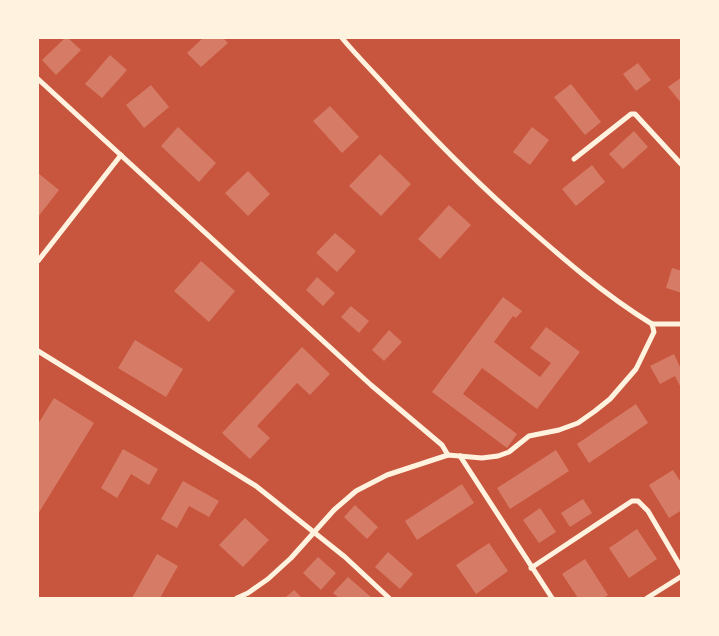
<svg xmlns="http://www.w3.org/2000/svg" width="719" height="636" font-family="Overpass,sans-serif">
<rect width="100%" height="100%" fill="#c8553d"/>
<g fill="#d67c66">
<polygon points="65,38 68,38 81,50 56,75 42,60"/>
<polygon points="203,38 223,38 228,43 201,67 187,53"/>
<polygon points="110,55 127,70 102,98 85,84"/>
<polygon points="638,63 651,80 636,91 623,74"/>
<polygon points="682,77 682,104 668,87"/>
<polygon points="571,84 601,122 585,135 554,97"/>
<polygon points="151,85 169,107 144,128 126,105"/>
<polygon points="330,106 359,137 342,153 313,121"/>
<polygon points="178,127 216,163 199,182 161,146"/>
<polygon points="532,127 549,140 530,165 513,152"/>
<polygon points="634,131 648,147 623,169 609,154"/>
<polygon points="380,154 411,184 381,216 349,186"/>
<polygon points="592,165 605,182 576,206 562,189"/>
<polygon points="248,171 270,194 248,216 225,193"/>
<polygon points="38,173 59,190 38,217"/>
<polygon points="449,205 471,225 440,259 418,239"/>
<polygon points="335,233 356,251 337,272 316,253"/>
<polygon points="201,261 235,291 209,322 174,291"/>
<polygon points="672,268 682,271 682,293 666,288"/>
<polygon points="317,277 335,293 323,306 306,290"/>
<polygon points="503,297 522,311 516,318 513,316 494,342 540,377 551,363 530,348 546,327 580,352 537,409 482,368 463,394 517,434 507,448 432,392"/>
<polygon points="351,306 369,321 359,333 341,317"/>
<polygon points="389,330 402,342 384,361 372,350"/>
<polygon points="135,340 183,369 166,397 118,368"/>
<polygon points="302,347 330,374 310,395 297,383 257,426 270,438 250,459 222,433"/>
<polygon points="674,354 680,367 682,366 682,385 680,386 675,376 660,384 650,366"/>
<polygon points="54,398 94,423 38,514 38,424"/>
<polygon points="636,404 648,423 589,463 577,444"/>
<polygon points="123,449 158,469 149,485 131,474 117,498 101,488"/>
<polygon points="556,450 569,471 510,509 497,488"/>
<polygon points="673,470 682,484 682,510 669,518 649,485"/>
<polygon points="183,481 219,501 209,517 189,506 177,528 161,519"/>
<polygon points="462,484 474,503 417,540 405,521"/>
<polygon points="583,499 592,513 570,527 561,513"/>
<polygon points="355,505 378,527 367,539 344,517"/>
<polygon points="540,508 556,532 539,543 523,520"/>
<polygon points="245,518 269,540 243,567 219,545"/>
<polygon points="637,529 657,559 629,578 609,548"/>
<polygon points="489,543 508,571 476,594 456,565"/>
<polygon points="388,552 413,574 400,589 375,567"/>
<polygon points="157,554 178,566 160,598 132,598"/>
<polygon points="318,557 336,573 321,590 303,573"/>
<polygon points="585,559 608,595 603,598 578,598 562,574"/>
<polygon points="348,577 372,598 339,598 333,593"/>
<polygon points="294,590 302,598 285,598"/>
</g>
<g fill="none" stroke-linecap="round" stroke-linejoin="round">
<g stroke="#fff3e0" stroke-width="5">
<path d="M 342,38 C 357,56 374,73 390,91 C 431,136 472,178 517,218 C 560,256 603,294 652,324"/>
<polyline points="38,79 371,385 442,445 448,455"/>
<polyline points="574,159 631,114 635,114 682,165"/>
<polyline points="38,261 121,155"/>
<polyline points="652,324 682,324"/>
<polyline points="38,351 256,486 345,557 389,598"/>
<polyline points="460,456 552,598"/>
<polyline points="531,568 632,501 638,501 648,511 682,569"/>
<polyline points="237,598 248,593 268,579 291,558 334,510 356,491 387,475 448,455 482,458 498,456 509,452 529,436 559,430 578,423 595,411 610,399 636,369 654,332 652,324"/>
<polyline points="647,598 682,576"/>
</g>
</g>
<rect width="719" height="636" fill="none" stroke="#fff3e0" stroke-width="78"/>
</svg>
